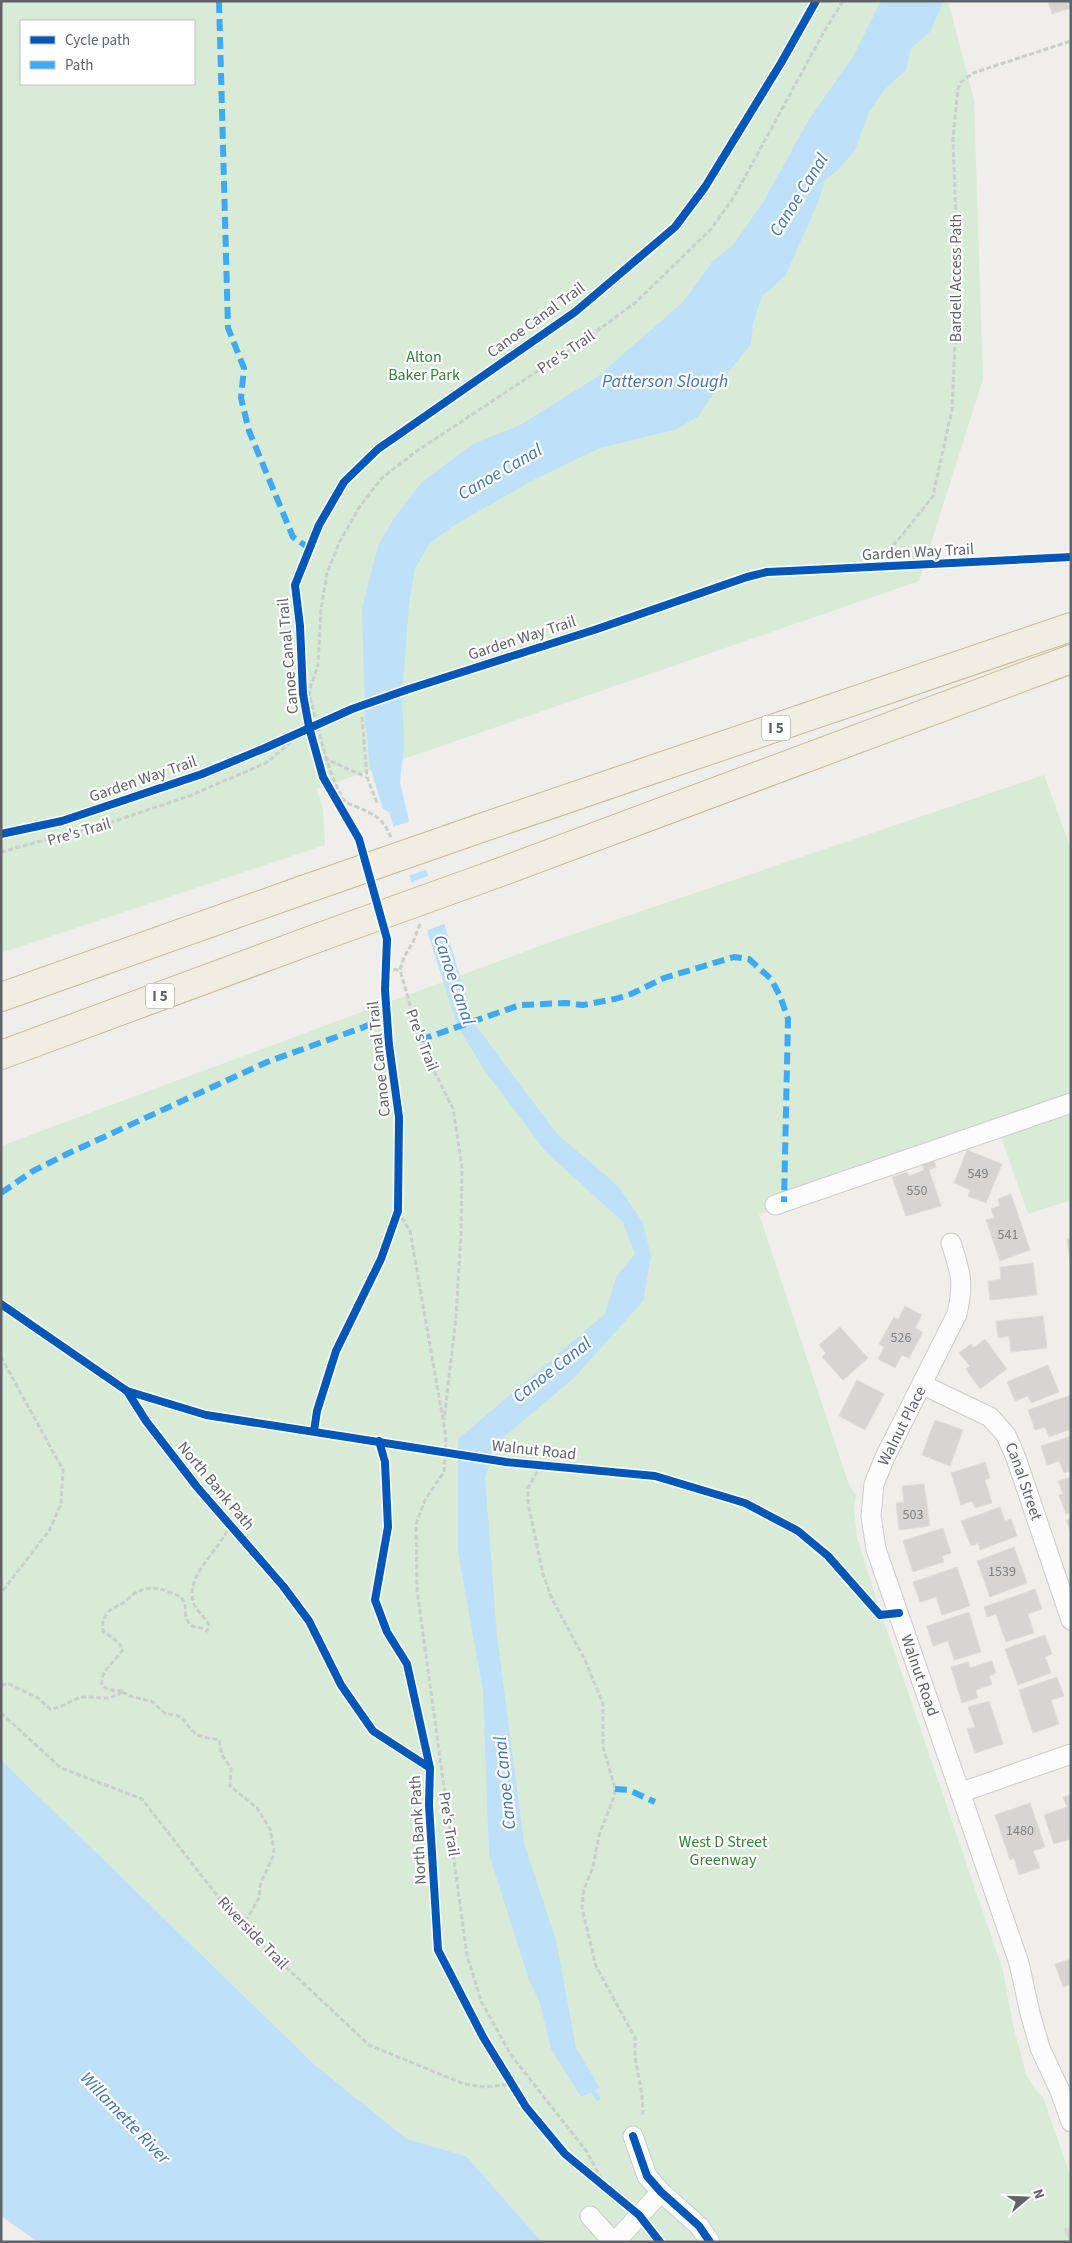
<svg xmlns="http://www.w3.org/2000/svg" width="1072" height="2243" font-family="'Source Sans 3',sans-serif">
<rect width="100%" height="100%" fill="#efeeea"/>
<g fill="#d8ebd6" fill-rule="evenodd">
<path d="M 1,1 L 948,1 L 974,100 L 983,379 L 919,581 L 317,789 L 323,809 L 325,845 L 1,953 ZM 21,21 L 194,21 L 194,84 L 21,84 Z"/>
<polygon points="1044,775 1071,849 1071,1200 1028,1214 1000,1134 759,1214 849,1485 856,1495 854,1508 857,1537 878,1604 1003,1971 1013,2025 1026,2074 1035,2089 1043,2097 1071,2178 1071,2242 542,2242 466,2156 407,2139 316,2066 1,1760 1,1146 553,941"/>
</g>
<g fill="#bfe0f9">
<polygon points="881,1 943,1 931,31 911,48 906,70 886,88 869,112 855,150 839,169 825,180 817,205 785,276 762,296 753,324 751,344 722,380 698,417 674,430 600,448 537,478 453,526 429,544 415,569 409,604 402,700 404,743 400,782 411,830 437,899 474,1023 557,1134 618,1186 643,1223 651,1257 643,1301 575,1377 497,1443 485,1477 497,1636 524,1843 556,1940 576,2048 600,2088 581,2097 551,2049 540,2003 529,1980 489,1854 483,1691 458,1552 458,1439 605,1314 616,1277 635,1254 623,1222 546,1152 485,1071 458,1027 389,812 383,809 370,767 365,718 362,608 378,546 394,518 422,482 473,444 520,425 597,377 683,302 712,262 733,245 764,201 808,121 854,55"/>
<polygon points="1,1760 316,2066 407,2139 466,2156 542,2242 38,2242 1,2216"/>
</g>
<g fill="#efeeea">
<polygon points="411,821 428,869 408,876 392,827"/>
<polygon points="430,875 447,923 425,931 410,883"/>
</g>
<g fill="none" stroke-linecap="round" stroke-linejoin="round">
<polyline stroke="#bfe0f9" stroke-width="5" points="589,2086 598,2098"/>
</g>
<g fill="#d6d5d3" stroke="#deddd9">
<polygon points="1048,1 1071,1 1071,8 1052,14"/>
<polygon points="967,1150 1002,1164 986,1203 968,1196 970,1190 954,1183"/>
<polygon points="932,1155 936,1167 929,1170 941,1206 906,1216 892,1177 907,1172 909,1176 924,1170 920,1159"/>
<polygon points="1011,1194 1030,1250 1000,1261 986,1220 994,1218 991,1209 1000,1206 998,1199"/>
<polygon points="1071,1238 1071,1267 1067,1239"/>
<polygon points="1033,1263 1037,1295 990,1300 988,1281 1001,1279 1000,1267"/>
<polygon points="905,1306 922,1315 915,1328 923,1332 909,1358 902,1355 895,1368 878,1359 884,1347 879,1344 894,1317 898,1320"/>
<polygon points="1043,1316 1047,1348 1011,1352 1009,1336 998,1338 996,1321"/>
<polygon points="840,1327 868,1358 843,1380 822,1357 826,1353 819,1345"/>
<polygon points="985,1339 1007,1369 980,1389 966,1369 970,1366 959,1353 971,1344 973,1348"/>
<polygon points="1048,1365 1059,1392 1031,1403 1028,1396 1015,1401 1007,1382"/>
<polygon points="857,1380 884,1394 865,1430 839,1416"/>
<polygon points="1071,1395 1071,1429 1049,1437 1045,1427 1035,1430 1028,1410"/>
<polygon points="935,1420 963,1430 950,1466 922,1455"/>
<polygon points="1071,1436 1071,1471 1064,1473 1059,1461 1047,1465 1041,1446"/>
<polygon points="985,1462 990,1478 985,1480 992,1503 975,1508 972,1501 961,1505 951,1473"/>
<polygon points="1071,1477 1071,1513 1066,1514 1059,1495 1063,1494 1058,1481"/>
<polygon points="924,1484 930,1526 899,1530 896,1503 904,1502 902,1486"/>
<polygon points="1000,1507 1005,1521 1011,1519 1017,1536 980,1550 978,1543 971,1546 961,1521"/>
<polygon points="1071,1518 1071,1533 1066,1520"/>
<polygon points="943,1528 951,1553 942,1556 944,1562 913,1572 903,1541"/>
<polygon points="1014,1547 1027,1583 990,1597 977,1561"/>
<polygon points="957,1567 970,1606 942,1615 936,1597 920,1602 913,1582"/>
<polygon points="1035,1589 1042,1609 1028,1614 1034,1633 1006,1642 996,1614 987,1617 984,1607"/>
<polygon points="969,1612 981,1652 954,1660 948,1641 933,1646 927,1626"/>
<polygon points="1045,1635 1052,1654 1045,1657 1051,1673 1018,1685 1005,1649"/>
<polygon points="992,1661 996,1673 989,1676 992,1684 976,1690 978,1698 962,1703 951,1667 968,1662 970,1668"/>
<polygon points="1057,1677 1064,1696 1051,1700 1059,1724 1033,1733 1019,1690"/>
<polygon points="989,1701 1003,1744 975,1753 967,1729 975,1727 968,1707"/>
<polygon points="1071,1795 1071,1839 1054,1844 1044,1815 1067,1807 1063,1797"/>
<polygon points="1030,1803 1045,1847 1033,1851 1040,1868 1019,1875 1014,1858 1010,1860 995,1815"/>
<polygon points="1071,1959 1071,1984 1063,1987 1055,1964"/>
<polygon points="1071,2227 1071,2242 1069,2242 1064,2229"/>
</g>
<g fill="none" stroke-linecap="round" stroke-linejoin="round">
<defs>
<g id="minor">
<polyline points="775,1205 1071,1103"/>
<path id="s1" d="M 951,1243 C 961,1273 964,1283 957,1314 L 885,1457 L 874,1484 L 871,1516 L 876,1549 L 1019,1963 L 1030,2013 L 1040,2048 L 1060,2091 L 1071,2122"/>
<path id="s2" d="M 923,1385 L 990,1417 L 1006,1435 L 1016,1458 L 1071,1620"/>
<polyline points="962,1792 1071,1754"/>
<polyline points="633,2136 647,2176 661,2192 699,2226 710,2242"/>
<polyline points="590,2216 613,2242"/>
<polyline points="615,2242 661,2192"/>
</g>
<g id="highway">
<polyline points="481,828 1071,627"/>
<polyline points="498,873 1071,659"/>
<polyline points="1,997 303,890"/>
<polyline points="1,1055 320,937"/>
</g>
</defs>
<use href="#minor" stroke="#cbcccc" stroke-width="21"/>
<use href="#highway" stroke="#c8b996" stroke-width="30"/>
<g stroke="#cacfcc" stroke-width="3" stroke-dasharray="5 2.5" stroke-linecap="butt">
<polyline points="873,568 903,534 933,496 952,409 958,277 953,138 958,89 961,82 973,73 1071,41"/>
<path d="M 310,698 C 317,722 330,783 345,801 C 347,803 351,805 355,806 C 373,814 384,818 391,838"/>
<polyline points="362,717 367,777 377,803"/>
<polyline points="317,755 366,777"/>
<polyline points="1,852 115,821 189,796 266,763 309,727 309,692 318,665 321,609 327,573 340,541 360,506 382,478 414,453 586,339 636,302 711,229 734,197 825,30 843,1"/>
<polyline points="420,924 413,942 404,957 400,970 421,1044 453,1109 462,1167 461,1234 456,1317 444,1420"/>
<polyline points="386,969 400,970"/>
<polyline points="398,1211 410,1231 446,1437 444,1472 425,1500 416,1524 417,1590 467,1955 481,2001 511,2055 587,2152 606,2188"/>
<polyline points="1,1305 2,1305"/>
<polyline points="1,1357 63,1470 61,1504 49,1531 1,1593"/>
<polyline points="541,1465 528,1488 528,1503 543,1574 552,1599 585,1660 603,1704 603,1746 615,1789 613,1800 599,1835 593,1867 584,1889 582,1908 596,1966 635,2038 635,2057 642,2095 643,2117"/>
<path d="M 1,1685 L 9,1684 L 38,1698 L 50,1709 C 64,1708 72,1698 84,1697 C 102,1696 103,1703 122,1692 L 123,1690 C 115,1692 109,1690 102,1686 C 99,1670 116,1662 123,1649 L 118,1642 L 103,1631 C 101,1616 109,1609 120,1605 C 124,1603 129,1598 132,1595 C 147,1585 157,1587 172,1593 C 177,1595 181,1596 184,1602 C 187,1609 183,1617 190,1624 C 194,1629 201,1626 207,1631 L 209,1626 C 206,1617 197,1612 194,1604 C 183,1577 221,1549 230,1525"/>
<path d="M 122,1692 L 133,1697 L 151,1701 L 166,1714 C 187,1715 182,1722 195,1733 C 202,1738 212,1738 219,1740 L 222,1755 L 231,1768 L 230,1786 L 257,1808 L 270,1829 L 274,1849 L 273,1856 L 260,1885 L 259,1898 L 243,1926"/>
<polyline points="1,1713 61,1768 142,1799 237,1921 369,2045 464,2084 485,2087 512,2084"/>
</g>
<use href="#minor" stroke="#fdfcfc" stroke-width="19"/>
<use href="#highway" stroke="#f0ede3" stroke-width="28"/>
<defs>
<g id="highway-bridge">
<polyline points="303,890 481,828"/>
<polyline points="320,937 498,873"/>
</g>
</defs>
<use href="#highway-bridge" stroke="#c8b996" stroke-width="30" stroke-linecap="butt"/>
<use href="#highway-bridge" stroke="#f0ede3" stroke-width="28"/>
<g stroke="#3fa9f5" stroke-width="6" stroke-dasharray="12 6" stroke-linecap="butt">
<polyline points="219,1 228,328 244,368 241,398 249,431 293,537 310,549"/>
<polyline points="420,1040 520,1005 566,1003 583,1005 615,999 631,994 664,978 734,957 749,959 771,979 780,996 788,1019 784,1202"/>
<polyline points="1,1193 33,1171 69,1153 267,1062 364,1027 387,1016"/>
<polyline points="615,1789 629,1790 655,1802"/>
</g>
<defs>
<g id="cycleway">
<polyline points="1,834 62,821 202,774 265,748 352,709 409,689 597,629 747,577 767,572 789,571 1071,557"/>
<polyline points="1,1304 127,1391 146,1421 197,1487 283,1586 309,1621 341,1685 373,1731 430,1768"/>
<polyline points="127,1391 206,1415 506,1462 655,1476 745,1503 798,1531 828,1556 880,1615 899,1613"/>
<polyline points="314,1431 317,1411 336,1351 381,1259 398,1211 399,1117 389,1045 385,990 387,939 359,839 323,777 309,727 303,694 300,626 295,585 319,525 344,482 378,449 575,312 675,227 705,187 781,63 816,1"/>
<polyline points="379,1441 385,1462 388,1527 375,1600 387,1632 407,1664 430,1768 429,1805 438,1950 483,2037 526,2107 565,2154 639,2215 660,2242"/>
<polyline points="633,2136 647,2176 661,2192 699,2226 710,2242"/>
</g>
</defs>
<use href="#cycleway" stroke="#fff" stroke-width="11"/>
<use href="#cycleway" stroke="#0057b8" stroke-width="8"/>
</g>
<g text-anchor="middle" dominant-baseline="central" stroke-width="4.5" stroke-linejoin="round" paint-order="stroke">
<g font-size="14" fill="#7e8184">
<text x="978" y="1174">549</text>
<text x="917" y="1191">550</text>
<text x="1008" y="1235">541</text>
<text x="901" y="1338">526</text>
<text x="913" y="1515">503</text>
<text x="1002" y="1572">1539</text>
<text x="1020" y="1831">1480</text>
</g>
<g fill="#fff" stroke="#8f9295" stroke-width="1">
<rect x="762" y="715.5" width="28" height="25" rx="4"/>
<rect x="146" y="983.5" width="28" height="25" rx="4"/>
</g>
<g font-size="15" font-weight="bold" fill="#5f6368">
<text x="776" y="728">I 5</text>
<text x="160" y="996">I 5</text>
</g>
<g font-size="16" fill="#5f6368" stroke="#fff">
<text transform="translate(956 278) rotate(-90)">Bardell Access Path</text>
<text transform="translate(536 320) rotate(-36)">Canoe Canal Trail</text>
<text transform="translate(566 352) rotate(-34)">Pre's Trail</text>
<text transform="translate(918 552) rotate(-3)">Garden Way Trail</text>
<text transform="translate(522 638) rotate(-18)">Garden Way Trail</text>
<text transform="translate(288 656) rotate(-95)">Canoe Canal Trail</text>
<text transform="translate(143 779) rotate(-19)">Garden Way Trail</text>
<text transform="translate(79 832) rotate(-16)">Pre's Trail</text>
<text transform="translate(422 1040) rotate(69)">Pre's Trail</text>
<text transform="translate(379 1059) rotate(-96)">Canoe Canal Trail</text>
<text transform="translate(902 1426) rotate(-63)">Walnut Place</text>
<text transform="translate(534 1450) rotate(6)">Walnut Road</text>
<text stroke="none"><textPath href="#s2" startOffset="148">Canal Street</textPath></text>
<text transform="translate(216 1486) rotate(50)">North Bank Path</text>
<text stroke="none"><textPath href="#s1" startOffset="461">Walnut Road</textPath></text>
<text transform="translate(449 1824) rotate(81)">Pre's Trail</text>
<text transform="translate(418 1830) rotate(-93)">North Bank Path</text>
<text transform="translate(253 1933) rotate(46)">Riverside Trail</text>
</g>
<g font-size="16" fill="#348238" stroke="#fff">
<text x="424" y="357">Alton<tspan x="424" dy="18">Baker Park</tspan></text>
<text x="723" y="1842">West D Street<tspan x="723" dy="18">Greenway</tspan></text>
</g>
<g font-size="18" font-style="italic" fill="#4174aa" stroke="#fff">
<text transform="translate(799 195) rotate(-58)">Canoe Canal</text>
<text x="665" y="381">Patterson Slough</text>
<text transform="translate(500 472) rotate(-30)">Canoe Canal</text>
<text transform="translate(454 980) rotate(71)">Canoe Canal</text>
<text transform="translate(552 1370) rotate(-38)">Canoe Canal</text>
<text transform="translate(505 1783) rotate(-96)">Canoe Canal</text>
<text transform="translate(125 2118) rotate(46)">Willamette River</text>
</g>
</g>
<rect width="1072" height="2243" fill="none" stroke="#5f6368" stroke-width="5"/>
<rect x="20" y="20" width="175" height="65" fill="#ffffff" stroke="#bfc1c3"/>
<rect x="30" y="36" width="25" height="8" fill="#0057b8" stroke="#bfc1c3"/>
<text x="65" y="45" font-size="15" fill="#5f6368">Cycle path</text>
<rect x="30" y="61" width="25" height="8" fill="#3fa9f5" stroke="#bfc1c3"/>
<text x="65" y="70" font-size="15" fill="#5f6368">Path</text>
<g transform="translate(1027 2198) rotate(71)" stroke="#ffffff" stroke-width="4" paint-order="stroke">
<path d="M0-4L9 19L0 12L-9 19Z" fill="#5f6368"/>
<text y="-8" font-size="14" font-weight="bold" text-anchor="middle" fill="#5f6368">N</text>
</g>
</svg>
